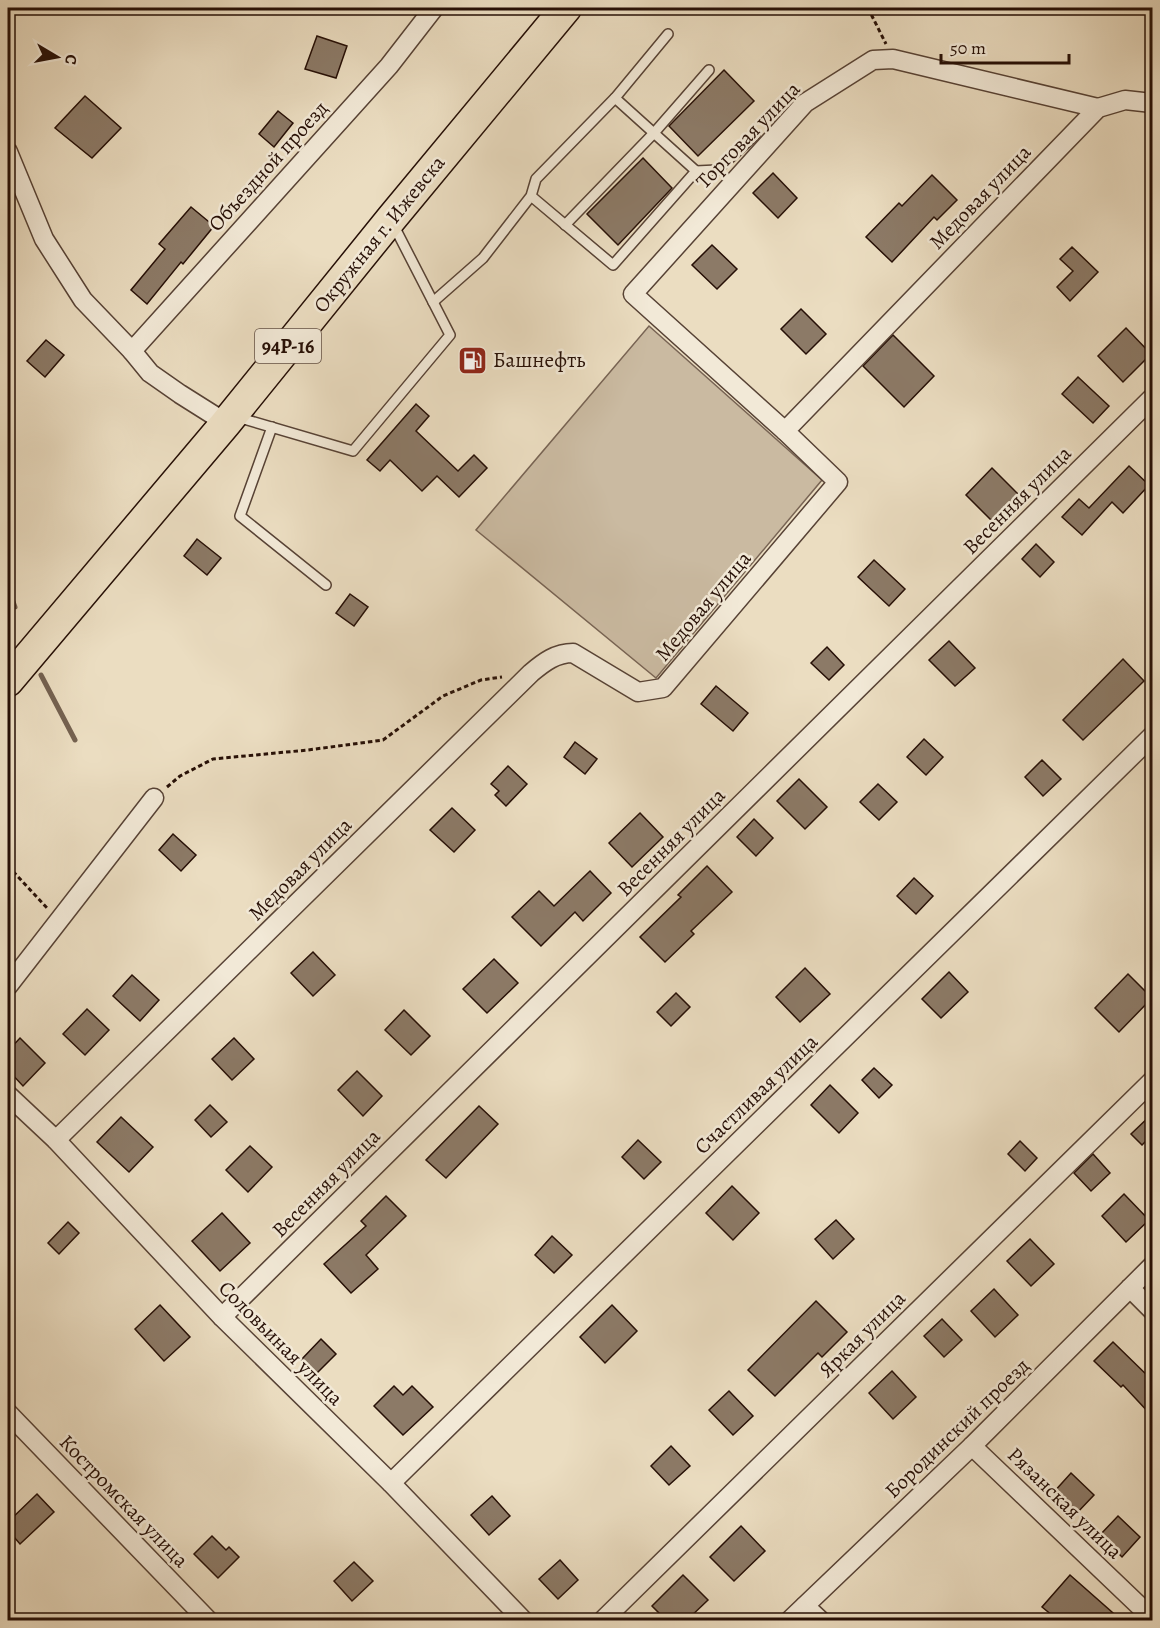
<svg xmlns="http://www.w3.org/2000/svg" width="1160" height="1628" font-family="Alegreya,serif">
<rect width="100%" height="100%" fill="#ebddc1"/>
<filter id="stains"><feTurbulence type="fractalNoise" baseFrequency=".00333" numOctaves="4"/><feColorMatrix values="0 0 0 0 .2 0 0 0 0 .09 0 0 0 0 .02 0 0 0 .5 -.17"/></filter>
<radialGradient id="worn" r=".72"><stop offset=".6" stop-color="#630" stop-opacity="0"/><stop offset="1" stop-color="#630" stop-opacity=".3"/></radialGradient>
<polygon fill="#cabaa1" stroke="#786454" stroke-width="1.5" points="649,326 822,480 656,678 476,530"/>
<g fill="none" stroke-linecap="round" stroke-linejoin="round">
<g stroke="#746150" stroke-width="5">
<polyline points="8,588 15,607"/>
<polyline points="41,675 75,740"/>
</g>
</g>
<g fill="#8c7a67" stroke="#260f06" stroke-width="1.5">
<polygon points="317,36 347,46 336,78 305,69"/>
<polygon points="724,70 754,101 698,156 669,126"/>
<polygon points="85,96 121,128 92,158 55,128"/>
<polygon points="278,111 293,123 274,147 259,134"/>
<polygon points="643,158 672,188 618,245 587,214"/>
<polygon points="773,173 797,198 778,218 753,193"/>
<polygon points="932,175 957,200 937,220 934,217 892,262 866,237 899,203 902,206"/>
<polygon points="191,207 214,226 183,264 181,262 147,304 131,290 165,249 159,244"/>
<polygon points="712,245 737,269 717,289 692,265"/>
<polygon points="1072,247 1098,272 1070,301 1057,287 1073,271 1060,259"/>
<polygon points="801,309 826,334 806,354 781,329"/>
<polygon points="1126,328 1151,354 1123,382 1098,356"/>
<polygon points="893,335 934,376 904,407 863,366"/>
<polygon points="46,340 64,355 45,377 27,361"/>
<polygon points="1078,377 1109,406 1093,423 1062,394"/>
<polygon points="416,404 429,416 416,431 458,471 474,455 487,468 459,497 437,476 422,491 390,460 380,471 367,460"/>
<polygon points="1129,466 1149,485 1123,513 1112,502 1082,535 1062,517 1079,499 1089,508"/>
<polygon points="992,468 1020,496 994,523 966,495"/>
<polygon points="197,539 221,558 207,575 184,556"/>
<polygon points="1036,544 1054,562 1040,577 1022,559"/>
<polygon points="874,560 905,589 889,606 858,577"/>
<polygon points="350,594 368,607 354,626 336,613"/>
<polygon points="949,641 975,668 955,686 929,660"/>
<polygon points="827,647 844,665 829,680 811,663"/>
<polygon points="1123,659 1144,681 1083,740 1063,720"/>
<polygon points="716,686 748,713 733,731 701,704"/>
<polygon points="924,739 943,757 926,775 907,757"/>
<polygon points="575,742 597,759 585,774 564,757"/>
<polygon points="1042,760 1061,779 1043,796 1025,777"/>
<polygon points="508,766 527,784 506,806 495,795 499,791 491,784"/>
<polygon points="799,779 827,807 805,829 777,801"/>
<polygon points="878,784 897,802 879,820 860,802"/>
<polygon points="452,808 475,830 454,852 430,830"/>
<polygon points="640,813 663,837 632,867 609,843"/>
<polygon points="754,819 773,838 756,856 737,837"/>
<polygon points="173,834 196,855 181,871 159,850"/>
<polygon points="707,866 732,892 691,931 694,934 665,962 640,937 681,897 678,895"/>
<polygon points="590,871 611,893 583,921 575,912 541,946 512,917 539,891 554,906"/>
<polygon points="914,878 933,896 916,914 897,896"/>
<polygon points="313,952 335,975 313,996 291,973"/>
<polygon points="494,959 518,983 487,1013 463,989"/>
<polygon points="805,968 830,994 800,1022 776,997"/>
<polygon points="949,972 968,992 941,1018 922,999"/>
<polygon points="1128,974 1152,998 1119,1032 1095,1008"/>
<polygon points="132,975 159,1000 140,1021 113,996"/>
<polygon points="676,993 690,1007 671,1026 657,1012"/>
<polygon points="87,1009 109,1030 85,1055 63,1034"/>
<polygon points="404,1010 430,1036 411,1055 385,1030"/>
<polygon points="20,1038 45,1063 23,1086 8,1070 8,1051"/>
<polygon points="234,1038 254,1059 232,1080 212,1059"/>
<polygon points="874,1068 892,1085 879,1098 862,1080"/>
<polygon points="357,1071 382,1096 363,1116 338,1090"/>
<polygon points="830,1085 858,1113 839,1133 811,1105"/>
<polygon points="210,1105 227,1122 211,1137 195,1120"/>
<polygon points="479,1106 498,1124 446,1178 426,1160"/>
<polygon points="1152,1114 1152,1135 1142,1145 1131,1134"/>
<polygon points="121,1117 153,1147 129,1172 97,1142"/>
<polygon points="638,1140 661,1162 644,1179 622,1157"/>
<polygon points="1020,1141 1037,1158 1025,1171 1008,1154"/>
<polygon points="250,1146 272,1167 248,1192 226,1170"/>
<polygon points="1093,1154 1110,1173 1091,1191 1074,1173"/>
<polygon points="732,1186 759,1213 733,1240 706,1213"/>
<polygon points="1124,1194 1149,1220 1126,1242 1102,1216"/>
<polygon points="386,1196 406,1216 366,1255 378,1269 351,1293 324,1264 366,1226 361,1221"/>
<polygon points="222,1213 250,1243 220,1271 192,1241"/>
<polygon points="836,1220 854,1239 833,1259 815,1239"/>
<polygon points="68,1222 79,1233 59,1254 48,1243"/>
<polygon points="552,1236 572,1255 554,1273 535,1255"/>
<polygon points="1030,1239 1054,1264 1031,1286 1007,1261"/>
<polygon points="994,1289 1018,1315 995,1337 971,1311"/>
<polygon points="816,1301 847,1332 822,1357 818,1353 775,1396 748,1370"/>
<polygon points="160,1305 190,1337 164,1361 135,1329"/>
<polygon points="612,1305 637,1331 605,1363 580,1337"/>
<polygon points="942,1319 962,1340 944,1357 924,1336"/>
<polygon points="321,1339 336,1354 316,1374 301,1360"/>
<polygon points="1113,1342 1152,1380 1152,1416 1123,1385 1121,1387 1094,1361"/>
<polygon points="892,1371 916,1397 893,1419 869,1393"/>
<polygon points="394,1386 403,1395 412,1386 433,1407 403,1435 374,1406"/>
<polygon points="729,1391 753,1416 733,1435 709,1410"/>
<polygon points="671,1446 690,1466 669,1485 651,1466"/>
<polygon points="1071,1473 1094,1495 1076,1514 1053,1493"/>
<polygon points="37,1494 54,1512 20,1544 8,1530 8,1522"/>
<polygon points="492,1496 510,1516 489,1535 471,1515"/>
<polygon points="1118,1516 1140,1537 1122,1557 1100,1535"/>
<polygon points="741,1526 765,1551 734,1581 710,1557"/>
<polygon points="212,1536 226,1550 229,1547 239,1557 218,1578 194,1554"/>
<polygon points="560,1560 578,1580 558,1599 539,1579"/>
<polygon points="354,1562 373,1581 352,1601 334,1581"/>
<polygon points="683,1575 708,1600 687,1620 666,1620 652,1606"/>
<polygon points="1070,1575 1121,1620 1058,1620 1042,1607"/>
</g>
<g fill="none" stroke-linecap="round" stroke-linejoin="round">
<defs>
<g id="lane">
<polyline points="615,98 668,34"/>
<polyline points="696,171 717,170 755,135"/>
<polyline points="565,225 654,133 709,70"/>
<polyline points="433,302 483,258 531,196 613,265 696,171 615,98 536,179 531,196"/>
<polyline points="237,417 353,451 450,335 393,224"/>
<polyline points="272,427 240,516 326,585"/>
</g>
<g id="street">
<polyline points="8,152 44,239 83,300 132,351 389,66 434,8"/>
<polyline points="132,351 150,373 180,394 226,423"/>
<polyline points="785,431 633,294 805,103 873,60 893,59 1098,108"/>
<polyline points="8,986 154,798"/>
<polyline points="8,1095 56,1140 222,1317 391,1483 523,1620"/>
<path d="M 56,1140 L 531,673 C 544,662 556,653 573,653 L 638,692 L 663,688 L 838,482 L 785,431 L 1098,108 L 1125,100 L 1152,103"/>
<polyline points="1130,1288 1152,1310"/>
<polyline points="222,1317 1152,398"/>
<polyline points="8,1413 208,1620"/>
<polyline points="972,1446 1152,1618"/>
<polyline points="391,1483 1152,736"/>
<polyline points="805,1606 820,1620"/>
<polyline points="603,1620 1152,1081"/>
<polyline points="790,1620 972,1446 1152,1266"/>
</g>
<polyline id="primary" points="8,681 226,423 391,219 566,8"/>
</defs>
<use href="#lane" stroke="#574235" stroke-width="12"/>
<use href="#street" stroke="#574235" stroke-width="21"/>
<use href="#primary" stroke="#260f06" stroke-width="33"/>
<g stroke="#260f06" stroke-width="3" stroke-dasharray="4.5 3" stroke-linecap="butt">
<polyline points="868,8 886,44"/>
<polyline points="167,787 180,776 213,759 308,750 383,740 443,696 481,680 502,677"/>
<polyline points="8,866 48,909"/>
</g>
<use href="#lane" stroke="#f2e9d7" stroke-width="9"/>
<use href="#street" stroke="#f2e9d7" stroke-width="18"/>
<use href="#primary" stroke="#ebddc1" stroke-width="30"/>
</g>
<defs>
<symbol id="fuel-square" viewBox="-11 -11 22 22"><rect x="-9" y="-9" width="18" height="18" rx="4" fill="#8f2418" stroke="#f2e9d7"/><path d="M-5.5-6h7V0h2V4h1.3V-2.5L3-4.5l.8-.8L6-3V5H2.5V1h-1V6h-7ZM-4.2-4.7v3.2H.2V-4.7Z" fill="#fff"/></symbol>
</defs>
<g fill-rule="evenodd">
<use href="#fuel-square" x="456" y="344" width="33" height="33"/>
</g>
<g text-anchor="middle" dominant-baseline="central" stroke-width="5" stroke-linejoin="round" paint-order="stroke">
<rect fill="#f2e9d7" stroke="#635045" stroke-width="1.5" x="255" y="329" width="66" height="34" rx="4.5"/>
<g font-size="20" font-weight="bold" fill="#260f06">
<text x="288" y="346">94Р-16</text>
</g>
<g font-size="21" fill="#260f06" stroke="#f2e9d7">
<text transform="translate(748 135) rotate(-46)">Торговая улица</text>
<text transform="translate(268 166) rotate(-48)">Объездной проезд</text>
<text transform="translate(980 197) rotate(-46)">Медовая улица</text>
<text transform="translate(379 234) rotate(-51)">Окружная г. Ижевска</text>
<text transform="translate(1017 500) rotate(-45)">Весенняя улица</text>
<text transform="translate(703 606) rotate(-50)">Медовая улица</text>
<text transform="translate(671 842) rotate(-45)">Весенняя улица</text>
<text transform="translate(300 869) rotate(-45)">Медовая улица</text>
<text transform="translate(756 1094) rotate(-44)">Счастливая улица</text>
<text transform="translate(326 1183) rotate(-45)">Весенняя улица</text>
<text transform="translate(862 1334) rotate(-45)">Яркая улица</text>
<text transform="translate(281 1343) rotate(45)">Соловьиная улица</text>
<text transform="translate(957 1428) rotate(-44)">Бородинский проезд</text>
<text transform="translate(124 1501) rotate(46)">Костромская улица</text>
<text transform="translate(1065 1503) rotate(44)">Рязанская улица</text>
</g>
<g font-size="21" fill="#260f06" stroke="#f2e9d7" text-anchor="start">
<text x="493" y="360">Башнефть</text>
</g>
</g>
<rect width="1160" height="1628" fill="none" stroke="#ebddc1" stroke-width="30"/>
<rect x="9" y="9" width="1142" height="1610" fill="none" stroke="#260f06" stroke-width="3"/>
<rect x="15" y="15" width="1130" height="1598" fill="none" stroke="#260f06" stroke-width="1.5"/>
<g transform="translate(57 57) rotate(100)" stroke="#f2e9d7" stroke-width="4.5" paint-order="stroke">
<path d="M0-4.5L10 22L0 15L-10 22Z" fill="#260f06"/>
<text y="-9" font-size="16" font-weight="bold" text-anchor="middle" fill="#260f06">С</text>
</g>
<path d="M941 54v9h128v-9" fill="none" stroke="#260f06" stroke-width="3"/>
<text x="950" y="54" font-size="18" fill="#260f06" stroke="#f2e9d7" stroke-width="4.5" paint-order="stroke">50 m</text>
<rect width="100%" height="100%" filter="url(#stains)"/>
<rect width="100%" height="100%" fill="url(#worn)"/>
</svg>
